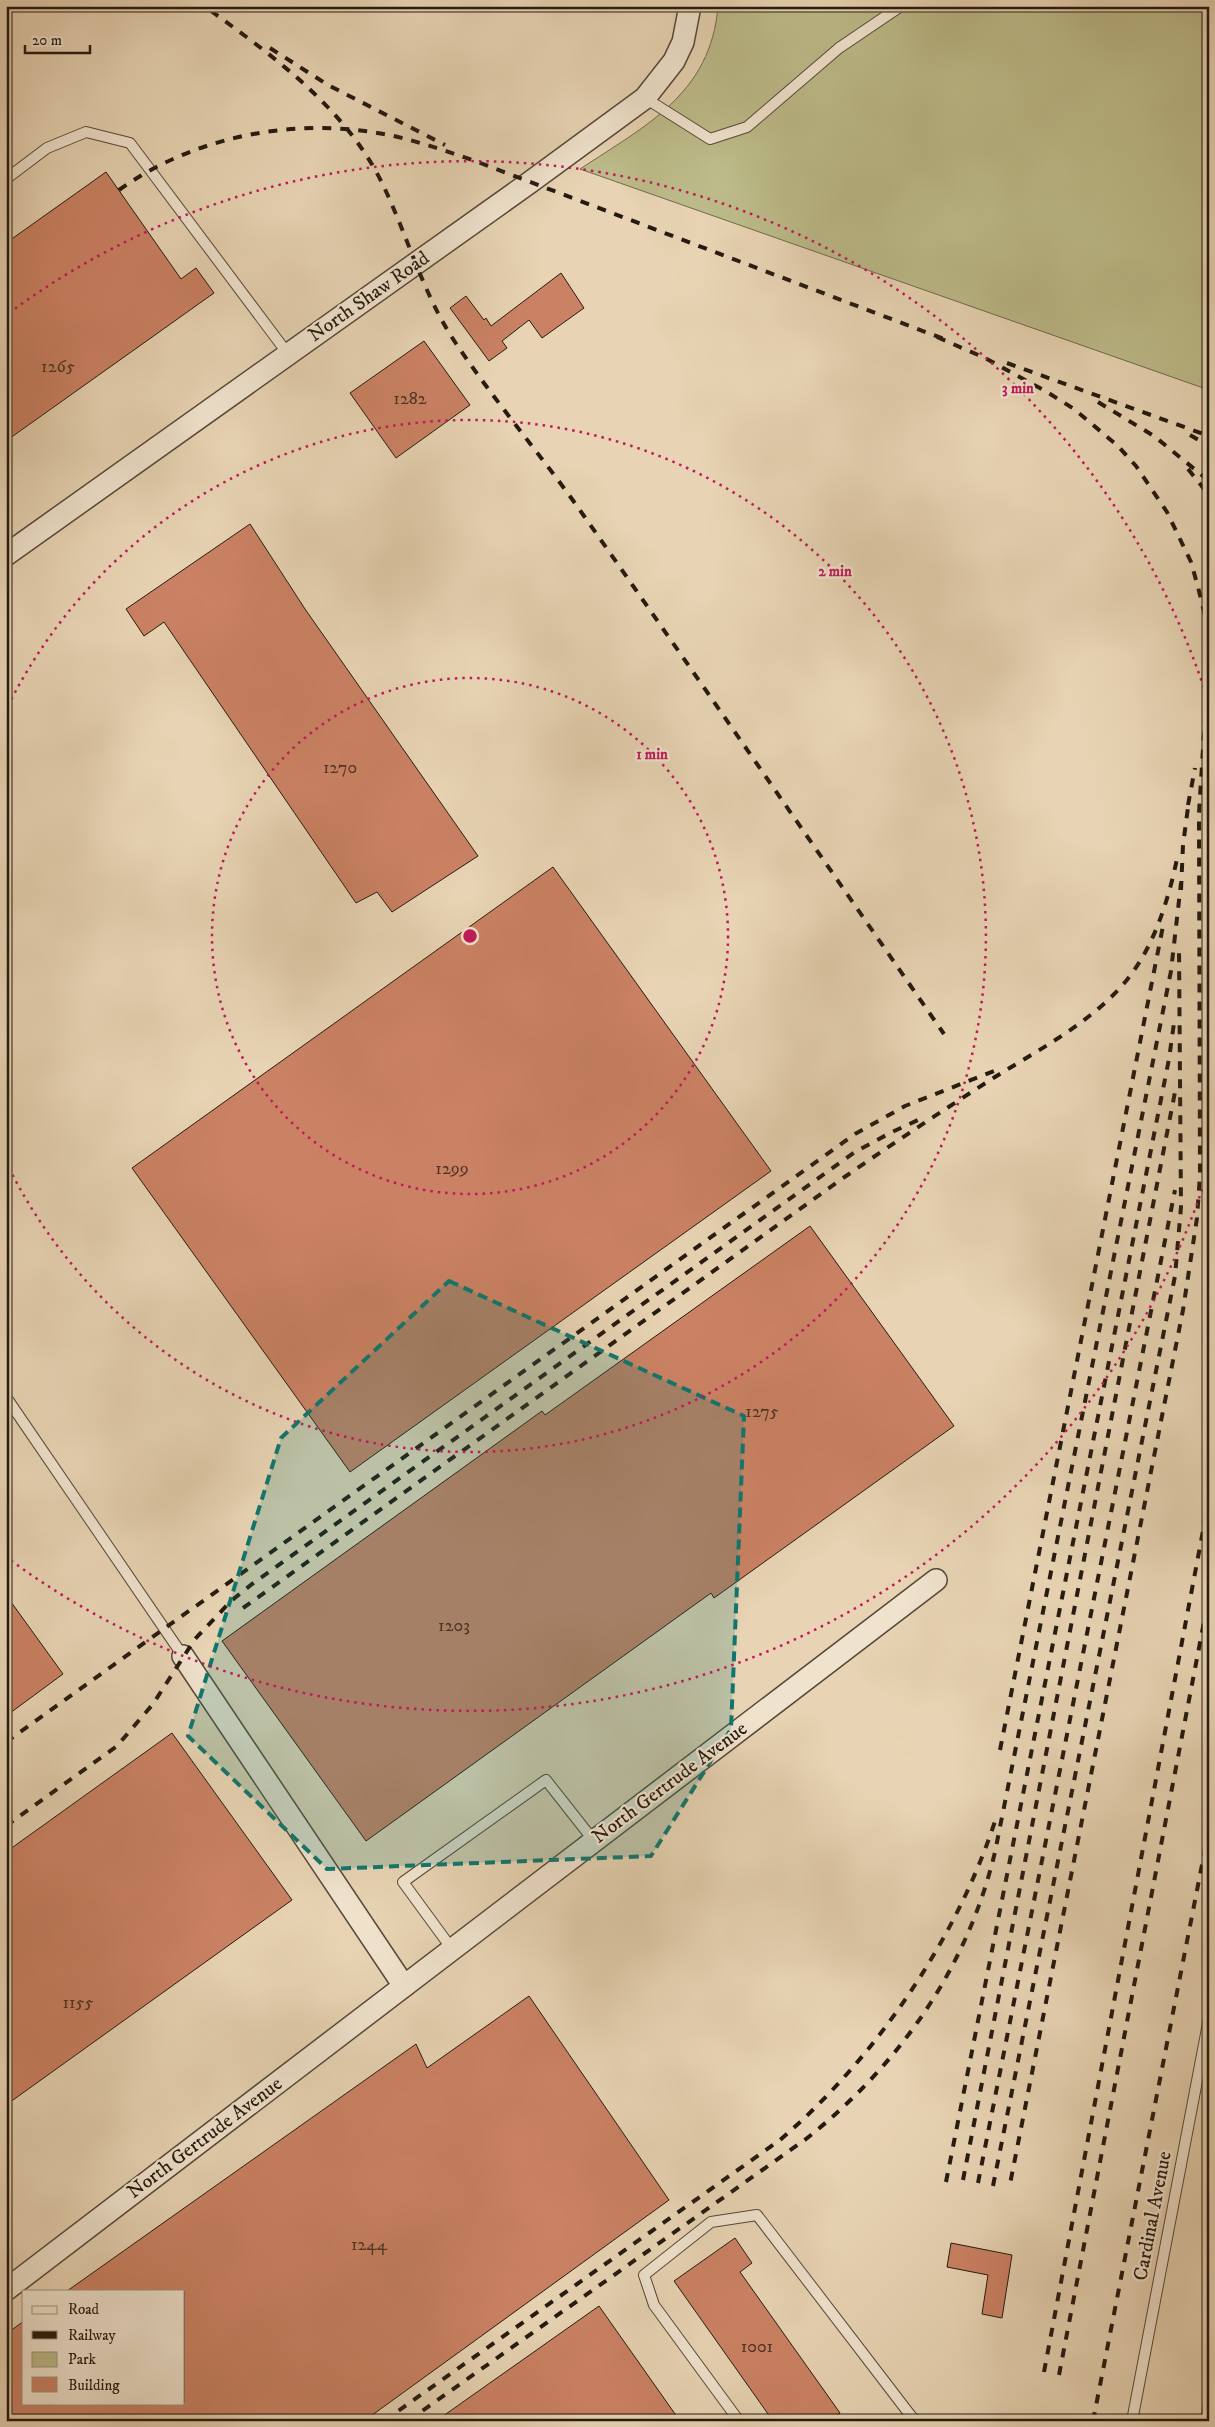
<svg xmlns="http://www.w3.org/2000/svg" width="1215" height="2427" font-family="'IM FELL DW Pica',serif">
<rect width="100%" height="100%" fill="#e8d4b4"/>
<filter id="stains"><feTurbulence type="fractalNoise" baseFrequency=".004" numOctaves="4"/><feColorMatrix values="0 0 0 0 .2 0 0 0 0 .09 0 0 0 0 .02 0 0 0 .5 -.17"/></filter>
<radialGradient id="worn" r=".72"><stop offset=".6" stop-color="#630" stop-opacity="0"/><stop offset="1" stop-color="#630" stop-opacity=".3"/></radialGradient>
<path fill="#bcbb89" stroke="#706a4c" d="M 718,6 L 1209,6 L 1209,390 L 580,169 C 645,126 711,94 718,6 Z"/>
<polygon fill="#98b7b3" stroke="#6a7872" points="1209,2376 1209,2421 1200,2421"/>
<g fill="#cb8264" stroke="#251a10">
<polygon points="106,172 181,279 196,268 214,293 6,441 6,243"/>
<polygon points="561,273 584,308 542,338 529,320 502,341 507,348 489,361 450,308 466,296 484,320 486,318 491,326"/>
<polygon points="424,341 470,405 396,458 350,393"/>
<polygon points="250,524 305,609 478,856 392,912 377,892 356,903 164,622 144,636 126,609"/>
<polygon points="553,867 771,1171 350,1472 132,1168"/>
<polygon points="810,1226 954,1426 714,1598 711,1593 366,1841 222,1641 542,1411 545,1415"/>
<polygon points="6,1595 63,1674 6,1716"/>
<polygon points="172,1733 292,1900 6,2105 6,1852"/>
<polygon points="529,1996 669,2200 364,2421 6,2421 6,2334 24,2321 24,2403 184,2403 184,2291 67,2291 416,2044 427,2068"/>
<polygon points="735,2238 752,2263 740,2272 840,2413 828,2421 773,2421 674,2281"/>
<polygon points="951,2243 1012,2255 1002,2318 982,2314 988,2275 947,2267"/>
<polygon points="599,2306 680,2421 436,2421"/>
</g>
<g fill="none" stroke-linecap="round" stroke-linejoin="round">
<defs>
<g id="lane">
<polyline points="645,98 710,139 747,127 839,48 901,6"/>
<polyline points="6,179 47,148 86,132 130,143 288,354"/>
<polyline points="6,1397 183,1656"/>
<polyline points="452,1949 403,1882 546,1780 594,1841"/>
<polyline points="739,2421 654,2305 644,2275 711,2222 757,2215 911,2416 917,2421"/>
<polyline points="1132,2421 1209,2018"/>
</g>
<g id="street">
<polyline points="6,555 529,183 645,98 674,61 683,42 690,6"/>
<polyline points="183,1656 404,1986"/>
<polyline points="6,2290 936,1580"/>
</g>
</defs>
<use href="#lane" stroke="#564839" stroke-width="12"/>
<use href="#street" stroke="#564839" stroke-width="24"/>
<use href="#lane" stroke="#f0e3ce" stroke-width="10"/>
<use href="#street" stroke="#f0e3ce" stroke-width="21"/>
<g stroke="#251a10" stroke-width="4" stroke-dasharray="9 9" stroke-linecap="butt">
<path d="M 211,11 C 276,58 347,110 383,185 C 408,237 423,294 455,342 C 495,402 543,457 584,516 C 705,688 824,861 944,1034"/>
<polyline points="270,48 328,85 445,145"/>
<path d="M 119,190 C 200,132 310,114 406,139 C 429,145 452,153 475,161 L 944,339"/>
<polyline points="937,337 985,358 1047,392 1074,409 1118,446 1136,466 1167,512 1191,562 1198,587 1204,612 1208,669 1199,813 1200,1175 1197,1218 1183,1310 1009,2189"/>
<polyline points="1007,363 1209,436"/>
<polyline points="1098,402 1154,436 1209,481"/>
<polyline points="1190,435 1209,446"/>
<polyline points="1188,469 1209,495"/>
<polyline points="1188,805 1195,768"/>
<polyline points="1181,890 1183,845 1189,800"/>
<path d="M 243,1608 L 846,1176 C 895,1142 945,1109 995,1077 C 1040,1049 1092,1022 1126,981 C 1154,947 1168,901 1177,859"/>
<polyline points="6,1742 855,1134 905,1106 999,1069"/>
<polyline points="1000,1750 1164,921"/>
<polyline points="6,1826 117,1746 153,1704 195,1639 231,1601 252,1584 855,1152 890,1133 918,1120"/>
<polyline points="963,2180 1175,1092"/>
<polyline points="946,2182 1169,1059 1174,1023"/>
<polyline points="978,2183 1175,1190"/>
<polyline points="993,2186 1175,1276 1181,1207 1179,950"/>
<polyline points="1044,2372 1209,1499"/>
<polyline points="1059,2375 1209,1596"/>
<path d="M 384,2421 L 780,2140 C 876,2058 959,1936 997,1815"/>
<path d="M 408,2421 L 806,2139 C 899,2065 967,1969 995,1852 L 1171,971 L 1181,883"/>
<polyline points="1093,2421 1209,1829"/>
</g>
</g>
<path fill="#0f766e" fill-opacity="0.2" stroke="#0f766e" stroke-width="4" stroke-dasharray="10 6" stroke-linejoin="round" d="M 449,1281 L 744,1416 L 731,1729 L 651,1856 L 327,1869 L 188,1736 L 281,1438 Z"/>
<g fill="none" stroke="#c2185b" stroke-width="2.5" stroke-dasharray="2.5 5">
<circle cx="470" cy="936" r="258"/>
<path d="M8 706A516 516 0 1 1 8 1166"/>
<path d="M1207 1175A775 775 0 0 1 9 1559M9 313A775 775 0 0 1 1207 697"/>
</g>
<g text-anchor="middle" dominant-baseline="central" stroke-width="4.5" stroke-linejoin="round" paint-order="stroke">
<g font-size="18" fill="#4e3425">
<text x="58" y="367">1265</text>
<text x="410" y="399">1282</text>
<text x="340" y="768">1270</text>
<text x="452" y="1169">1299</text>
<text x="762" y="1412">1275</text>
<text x="454" y="1626">1203</text>
<text x="78" y="2003">1155</text>
<text x="369" y="2245">1244</text>
<text x="757" y="2347">1001</text>
</g>
<g font-size="20" fill="#251a10" stroke="#f0e3ce">
<text transform="translate(369 297) rotate(-35)">North Shaw Road</text>
<text transform="translate(670 1783) rotate(-37)">North Gertrude Avenue</text>
<text transform="translate(205 2138) rotate(-37)">North Gertrude Avenue</text>
<text transform="translate(1153 2216) rotate(-79)">Cardinal Avenue</text>
</g>
</g>
<circle cx="470" cy="936" r="8" fill="#c2185b" stroke="#f0e3ce" stroke-width="2.5"/>
<g font-size="15" text-anchor="middle" font-weight="bold" fill="#c2185b" stroke="#f0e3ce" stroke-width="4.5" stroke-linejoin="round" paint-order="stroke">
<text x="1018" y="393">3 min</text>
<text x="835" y="576">2 min</text>
<text x="652" y="759">1 min</text>
</g>
<rect width="1215" height="2427" fill="none" stroke="#e8d4b4" stroke-width="25"/>
<rect x="8" y="8" width="1200" height="2412" fill="none" stroke="#251a10" stroke-width="2.5"/>
<rect x="12" y="12" width="1190" height="2402" fill="none" stroke="#251a10"/>
<rect x="22" y="2290" width="162" height="115" fill="#f0e3ce" stroke="#9f9382"/>
<rect x="32" y="2306" width="25" height="8" fill="#f0e3ce" stroke="#9f9382"/>
<text x="68" y="2314" font-size="15" fill="#251a10">Road</text>
<rect x="32" y="2331" width="25" height="8" fill="#251a10" stroke="#9f9382"/>
<text x="68" y="2340" font-size="15" fill="#251a10">Railway</text>
<rect x="32" y="2352" width="25" height="15" fill="#bcbb89" stroke="#9f9382"/>
<text x="68" y="2364" font-size="15" fill="#251a10">Park</text>
<rect x="32" y="2377" width="25" height="15" fill="#cb8264" stroke="#9f9382"/>
<text x="68" y="2390" font-size="15" fill="#251a10">Building</text>
<path d="M25 45v8h65v-8" fill="none" stroke="#251a10" stroke-width="2.5"/>
<text x="32" y="45" font-size="15" fill="#251a10" stroke="#f0e3ce" stroke-width="4" paint-order="stroke">20 m</text>
<rect width="100%" height="100%" filter="url(#stains)"/>
<rect width="100%" height="100%" fill="url(#worn)"/>
</svg>
